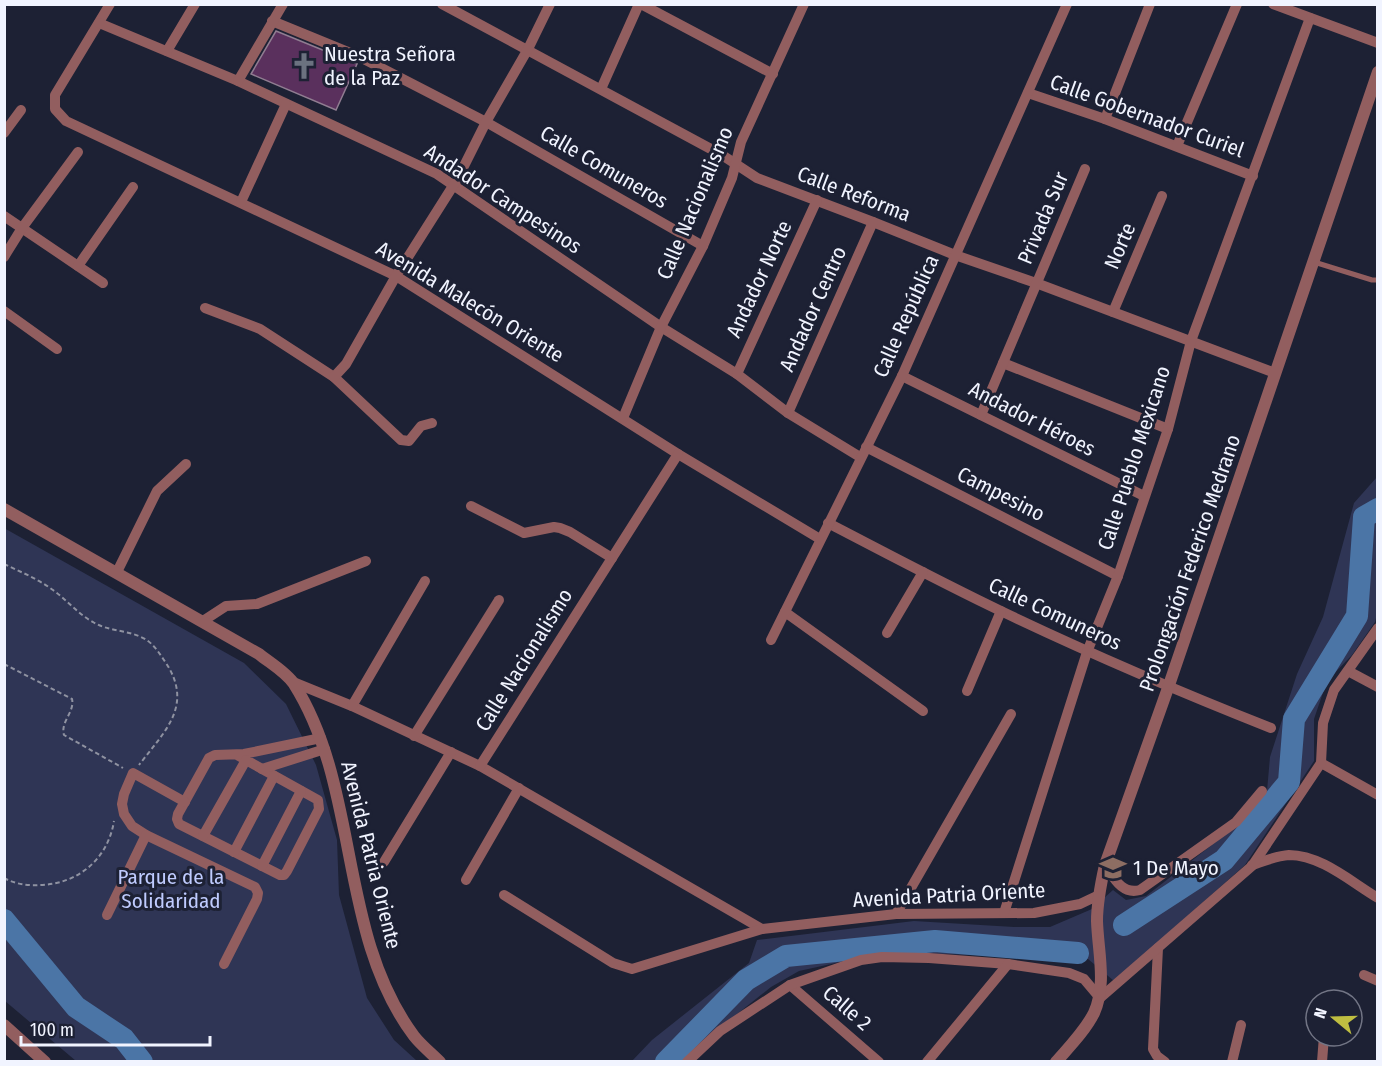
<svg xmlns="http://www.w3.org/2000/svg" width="1382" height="1066" font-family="'Fira Sans Condensed',sans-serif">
<rect width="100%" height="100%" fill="#1d2134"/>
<g fill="#2f3555">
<polygon points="1377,477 1377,614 1375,622 1352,655 1327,681 1314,719 1314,761 1245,865 1114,981 1088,959 886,952 799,971 771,987 678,1061 631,1062 652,1040 749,963 757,940 914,921 1014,927 1050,927 1092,909 1113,890 1126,900 1146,896 1239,824 1267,791 1270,757 1297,674 1323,617 1354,503"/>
<polygon points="4,528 244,663 286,704 316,765 337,840 339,895 367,998 394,1040 417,1061 76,1061 5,1001"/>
</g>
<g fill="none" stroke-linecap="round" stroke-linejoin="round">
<g stroke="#4b75a6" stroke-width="22">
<polyline points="4,920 76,1007 124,1039 142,1062"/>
<polyline points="1124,925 1224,860 1289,782 1294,719 1357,616 1364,517 1378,509"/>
<polyline points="666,1062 746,980 786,956 935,941 1078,953"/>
</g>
</g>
<polygon fill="#5a305d" stroke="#907d91" stroke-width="1.5" points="276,31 357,64 336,110 251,74"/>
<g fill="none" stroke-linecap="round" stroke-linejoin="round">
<g stroke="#8f92a1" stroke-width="2" stroke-dasharray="4.5 3" stroke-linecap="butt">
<path d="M 4,564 C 21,572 38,579 53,590 C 67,600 78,614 93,622 C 107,631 126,630 141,637 C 153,642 159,653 166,663 C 194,706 164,732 139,765"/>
<path d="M 4,664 L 72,699 C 75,712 60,722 64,735 L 123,768"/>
<path d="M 4,878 C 15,884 28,886 40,885 C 78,884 108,859 114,821"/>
</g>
<polyline stroke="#925e5f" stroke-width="5" points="1314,262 1372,280 1378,280"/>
<g stroke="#925e5f" stroke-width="10">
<polyline points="110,4 55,95 55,109 66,121 396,276 678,454 820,539"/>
<polyline points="442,4 722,155 757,178 873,222 955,255 1036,283 1275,373"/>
<polyline points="641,4 773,74"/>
<polyline points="1273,4 1378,43"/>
<polyline points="272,21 360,57 486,122 703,246"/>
<polyline points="99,23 238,81 437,174 661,327 737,374 788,413 860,457"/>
<polyline points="167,51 195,4"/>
<polyline points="238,81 283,4"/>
<polyline points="601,89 639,4"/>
<polyline points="1028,93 1105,119 1253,176"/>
<polyline points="1105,119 1150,4"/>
<polyline points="4,133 21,110"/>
<polyline points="1177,146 1237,4"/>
<polyline points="241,202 286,104"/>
<polyline points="4,216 103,283"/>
<polyline points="4,257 22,228 78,152"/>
<polyline points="78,266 133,187"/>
<polyline points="205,308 260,329 334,377 401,440 409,441 421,426 432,423"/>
<polyline points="4,311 57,349"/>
<polyline points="1113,312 1162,196"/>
<polyline points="1003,363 1168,429"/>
<polyline points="737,374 817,200"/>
<polyline points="902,376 1144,496"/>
<polyline points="334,377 346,364 396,276 458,178 486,122 528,49 550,4"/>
<polyline points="788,413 873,222"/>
<polyline points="981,415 1085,169"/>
<polyline points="623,418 661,327 703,246 732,178 741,142 804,4"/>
<polyline points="866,447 1118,576"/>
<polyline points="471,506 524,533 554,527 560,528 570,532 612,558"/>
<path d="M 828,523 C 886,553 944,584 1003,612 C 1091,654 1180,692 1271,728"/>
<polyline points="117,572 157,491 186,464"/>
<polyline points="785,612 923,711"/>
<polyline points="203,621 226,606 257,604 366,561"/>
<polyline points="887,633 923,572"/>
<polyline points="771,640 902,376 1067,4"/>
<polyline points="1348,671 1378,687"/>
<polyline points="293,682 352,706 480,766 762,929"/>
<polyline points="967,691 1001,611"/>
<polyline points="352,706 425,581"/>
<polyline points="414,736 499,600"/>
<polyline points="237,755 318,800 319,809 287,871 284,875 280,875 179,824 177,819 178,814 209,758 215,755 244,754 321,738"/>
<polyline points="1321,763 1378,795"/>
<polyline points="480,766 678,454"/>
<polyline points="262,769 325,749"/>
<polyline points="185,802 133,773 124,794 122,804 124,814 132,826 146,835 255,887 258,893 257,899 224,964"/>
<polyline points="203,836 246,760"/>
<polyline points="234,852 274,776"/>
<polyline points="384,862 451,752"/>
<path d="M 1105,865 C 1114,878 1122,895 1140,890 L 1236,822 L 1262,791"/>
<path d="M 1252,865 C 1264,861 1276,856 1289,855 C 1321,855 1351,882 1378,898"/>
<polyline points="262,866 301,791"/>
<polyline points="466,880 519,788"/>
<polyline points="504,895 613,963 632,969 762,929 896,914 1034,913 1080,904 1099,895"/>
<polyline points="1004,913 1087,652 1118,576 1168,429 1191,341 1310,18"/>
<polyline points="896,914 1011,714"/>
<polyline points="107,915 146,835"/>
<polyline points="1158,948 1153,1049 1157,1056 1165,1062"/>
<polyline points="1364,975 1378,981"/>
<polyline points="790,985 879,1062"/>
<polyline points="687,1062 720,1031 790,985 861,960 882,957 929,958 1008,964 1069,973 1084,979 1100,998 1252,866 1321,763 1323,723 1334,690 1378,628"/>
<polyline points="927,1062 1008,964"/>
<polyline points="1232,1062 1241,1025"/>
<polyline points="1322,1062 1324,1036"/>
</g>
<g stroke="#925e5f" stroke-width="12">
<path d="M 4,509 L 259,654 C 270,663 286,672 294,684 C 361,790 337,933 414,1036 C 421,1045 431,1053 440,1062"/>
<polyline points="4,1025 45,1062"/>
<path d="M 1056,1062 C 1069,1047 1085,1031 1094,1013 C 1107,984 1098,952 1097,921 C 1097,902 1101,883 1105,865 L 1168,688 L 1378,72"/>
</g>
</g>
<defs>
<symbol id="church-bare" viewBox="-9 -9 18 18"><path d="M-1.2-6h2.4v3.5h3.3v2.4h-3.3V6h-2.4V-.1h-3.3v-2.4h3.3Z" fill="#6b7280" stroke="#1d2134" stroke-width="2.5" paint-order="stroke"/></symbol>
<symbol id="school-bare" viewBox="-9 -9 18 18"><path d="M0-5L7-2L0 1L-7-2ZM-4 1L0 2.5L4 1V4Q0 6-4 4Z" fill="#8d6e63" stroke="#1d2134" stroke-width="2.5" paint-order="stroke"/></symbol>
</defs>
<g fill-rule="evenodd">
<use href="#church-bare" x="285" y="47" width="38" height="38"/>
<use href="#school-bare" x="1094" y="849" width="38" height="38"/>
</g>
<g text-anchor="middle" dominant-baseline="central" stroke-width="6" stroke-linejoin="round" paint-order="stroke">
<g font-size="21" fill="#f1f4ff" stroke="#1d2134" text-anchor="start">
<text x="324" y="54">Nuestra Señora<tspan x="324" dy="24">de la Paz</tspan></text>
<text x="1133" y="868">1 De Mayo</text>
</g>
<g font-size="21" fill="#f1f4ff" stroke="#1d2134">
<text transform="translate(1147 116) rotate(20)">Calle Gobernador Curiel</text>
<text transform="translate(604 167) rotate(30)">Calle Comuneros</text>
<text transform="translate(854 194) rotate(21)">Calle Reforma</text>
<text transform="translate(503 199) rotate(33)">Andador Campesinos</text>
<text transform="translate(695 203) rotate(-67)">Calle Nacionalismo</text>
<text transform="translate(1043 218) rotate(-67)">Privada Sur</text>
<text transform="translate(1120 246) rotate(-67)">Norte</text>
<text transform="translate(759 279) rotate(-65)">Andador Norte</text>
<text transform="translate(470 302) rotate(31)">Avenida Malecón Oriente</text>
<text transform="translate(813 309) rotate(-66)">Andador Centro</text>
<text transform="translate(906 316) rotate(-66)">Calle República</text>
<text transform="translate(1032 419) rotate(27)">Andador Héroes</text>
<text transform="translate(1134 458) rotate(-72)">Calle Pueblo Mexicano</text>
<text transform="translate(1001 494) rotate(27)">Campesino</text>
<text transform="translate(1190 563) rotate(-71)">Prolongación Federico Medrano</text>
<text transform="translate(1055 614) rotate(25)">Calle Comuneros</text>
<text transform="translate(524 660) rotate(-58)">Calle Nacionalismo</text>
<text transform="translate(371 855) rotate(76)">Avenida Patria Oriente</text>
<text transform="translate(949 895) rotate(-3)">Avenida Patria Oriente</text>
<text transform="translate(847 1008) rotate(41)">Calle 2</text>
</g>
<g font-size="21" fill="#bfcbfe" stroke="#1d2134">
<text x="171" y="877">Parque de la<tspan x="171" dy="24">Solidaridad</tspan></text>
</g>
</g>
<rect width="1382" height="1066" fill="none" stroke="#f1f4ff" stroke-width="12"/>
<g transform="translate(1334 1018) rotate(289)"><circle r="28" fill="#1d2134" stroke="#727585" stroke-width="1.5"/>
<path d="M0-4.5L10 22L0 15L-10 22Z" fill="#bfbe41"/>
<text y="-9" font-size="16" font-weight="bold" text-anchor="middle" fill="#f1f4ff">N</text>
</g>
<path d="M21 1036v9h189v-9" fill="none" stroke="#f1f4ff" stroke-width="3"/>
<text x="30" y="1036" font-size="18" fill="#f1f4ff" stroke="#1d2134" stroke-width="4.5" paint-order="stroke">100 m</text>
</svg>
